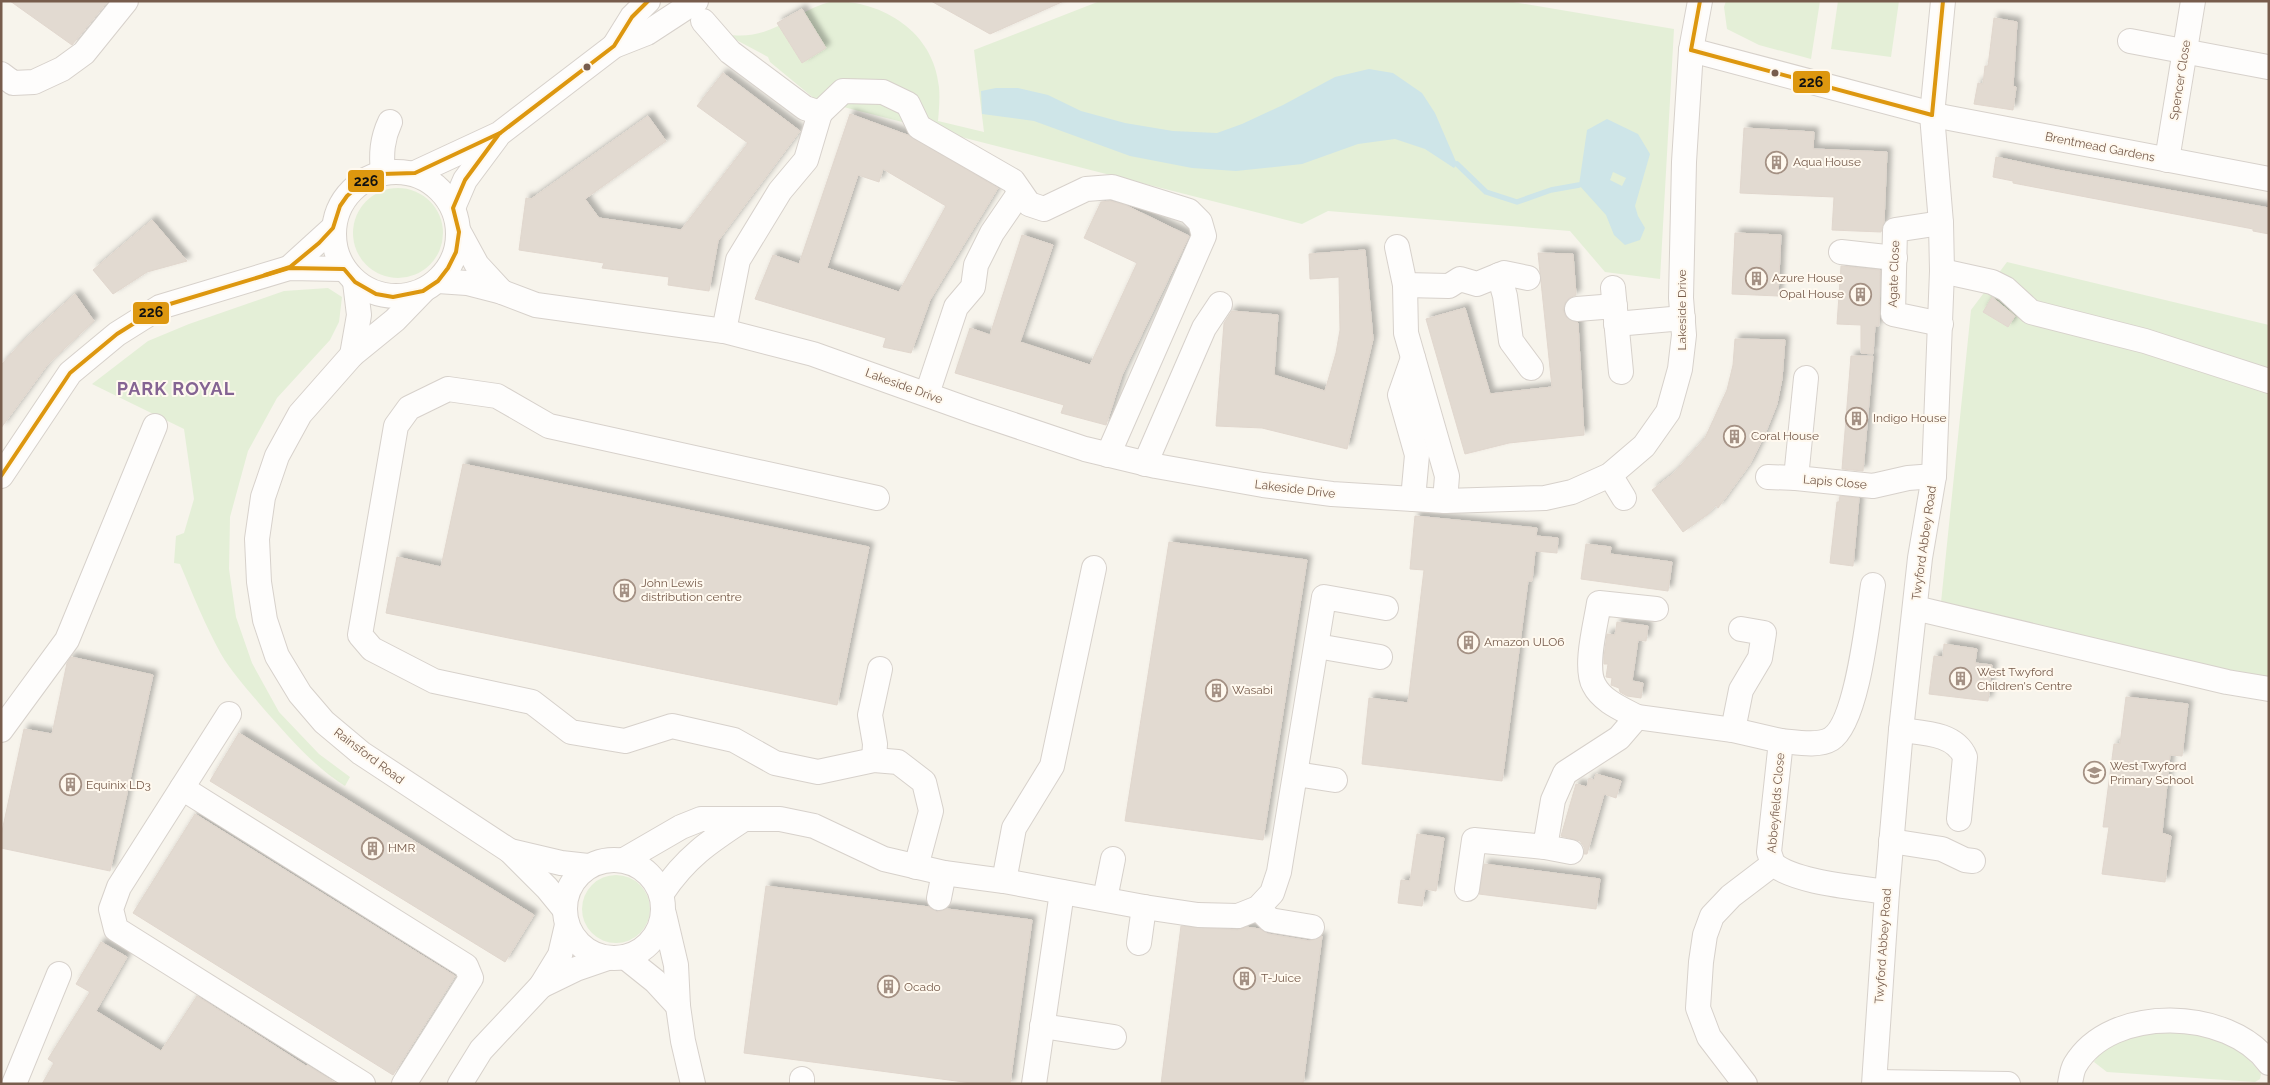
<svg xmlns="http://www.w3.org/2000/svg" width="2270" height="1085" font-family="Raleway,sans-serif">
<defs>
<filter id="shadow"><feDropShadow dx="4.5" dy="-4.5" stdDeviation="2.5" flood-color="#0004"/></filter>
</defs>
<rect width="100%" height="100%" fill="#f7f4ec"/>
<g fill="#e4efd7">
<path d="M 833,1 C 883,1 934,32 939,87 C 940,98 939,110 938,121 L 984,132 L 974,50 L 1100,1 L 1507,1 L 1674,29 L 1660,279 L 1605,272 L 1570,231 L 1328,211 L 1302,224 L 816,100 L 770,62 L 768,57 L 725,34 C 771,43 793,11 833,1 Z"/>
<polygon points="1726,1 1820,1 1811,59 1759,45 1727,29 1724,7"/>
<polygon points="1838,1 1899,1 1891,57 1831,49"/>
<circle cx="398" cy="233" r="45"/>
<polygon points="2007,262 2269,325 2269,696 1939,622 1971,310"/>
<path d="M 328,288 L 342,297 L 339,322 L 330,340 L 277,398 L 248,451 L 230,517 L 229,569 L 236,617 L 252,663 L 279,712 L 319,754 L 350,777 L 345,786 C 313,766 288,736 263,708 C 249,691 232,673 221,654 C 205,625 193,595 180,564 L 174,563 L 176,536 L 184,533 L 194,499 L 184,429 L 92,384 L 148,341 L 189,324 L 284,291 Z"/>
<circle cx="616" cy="909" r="34"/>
<path d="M 2179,1030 C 2213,1039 2240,1043 2261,1074 L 2260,1079 L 2255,1082 L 2107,1072 L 2094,1062 C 2107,1035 2152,1033 2179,1030 Z"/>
</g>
<g fill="#cee5e8" fill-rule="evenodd">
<polygon points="1369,69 1393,73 1422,93 1435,113 1457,164 1454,168 1425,149 1395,139 1358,144 1302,164 1236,171 1192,168 1130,156 1034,121 982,114 981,91 996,88 1018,88 1048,95 1081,111 1125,123 1173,131 1217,133 1242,124 1283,105 1335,77"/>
<path d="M 1607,119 L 1638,134 L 1650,154 L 1635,206 L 1638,216 L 1645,228 L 1640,240 L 1625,245 L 1614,235 L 1606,215 L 1579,185 L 1587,130 ZM 1613,172 L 1626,178 L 1622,186 L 1610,180 Z"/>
</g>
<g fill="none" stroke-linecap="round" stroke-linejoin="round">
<polyline stroke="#cee5e8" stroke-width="5.5" points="1457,164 1486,192 1517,202 1551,190 1579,185"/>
</g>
<g fill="#e2dad1" stroke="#e1d7ce" fill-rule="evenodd" filter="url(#shadow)">
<polygon points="10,1 108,1 72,45"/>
<polygon points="931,1 1064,1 990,34"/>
<polygon points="802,9 826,48 802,63 777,23"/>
<polygon points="1994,18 2017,22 2013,86 2016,87 2013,110 1974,104 1978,83 1983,84 1985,66 1988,66"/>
<polygon points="723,73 800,131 718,241 709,291 668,285 669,277 602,268 604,263 519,250 526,198 531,199 648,116 666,141 585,199 599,218 681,230 748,143 697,106"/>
<path d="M 850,114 L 910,136 L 998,188 L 930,300 L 911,353 L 883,347 L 886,338 L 755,299 L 773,255 L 799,264 ZM 883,169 L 946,206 L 899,292 L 827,268 L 858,175 L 879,182 Z"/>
<polygon points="1744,128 1814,132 1813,149 1887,152 1884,222 1881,232 1832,230 1834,197 1740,193"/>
<polygon points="1996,157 2057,170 2269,208 2269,234 2253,231 2253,229 2013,183 2013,181 1993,177"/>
<polygon points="1110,201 1125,205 1189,236 1122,375 1106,425 1061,413 1064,405 955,373 970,328 990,335 1022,235 1053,245 1020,342 1090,365 1137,263 1084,238 1101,202"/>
<polygon points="152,220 187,261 147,272 113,294 93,270"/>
<polygon points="1735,233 1781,235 1778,296 1732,294"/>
<polygon points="1365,250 1373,339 1347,449 1262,428 1216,426 1224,323 1232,311 1278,315 1274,375 1325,391 1336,353 1340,330 1339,277 1310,279 1309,254"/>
<polygon points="1538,253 1573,254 1576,295 1569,298 1565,303 1563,310 1566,317 1578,323 1584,435 1509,443 1465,454 1426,319 1465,308 1490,394 1552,387"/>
<polygon points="1841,266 1880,270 1879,326 1875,326 1873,354 1861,353 1861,325 1837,324"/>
<polygon points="75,294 94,321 48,364 1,428 1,365 22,342"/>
<polygon points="1992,297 2015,316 2008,327 1983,312"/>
<polygon points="1735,339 1785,340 1782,379 1777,404 1765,434 1750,464 1718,508 1716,505 1707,515 1683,532 1652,490 1673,474 1705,438 1727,390 1733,365"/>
<polygon points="1851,356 1873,356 1863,471 1842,469"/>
<polygon points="463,464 869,547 837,705 386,613 397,557 441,567"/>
<polygon points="1840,496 1859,498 1853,566 1830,563 1837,502 1839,502"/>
<polygon points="1415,516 1537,528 1536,536 1558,538 1557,553 1535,551 1532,581 1528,581 1502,781 1362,764 1369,698 1408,703 1424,570 1410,569"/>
<polygon points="1169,542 1307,560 1263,840 1125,821"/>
<polygon points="1586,544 1611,547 1610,554 1672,562 1668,591 1581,579"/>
<polygon points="1617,622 1648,626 1646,641 1638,640 1632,681 1643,683 1641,698 1627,696 1620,692 1619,688 1611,685 1612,678 1606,677 1608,664 1604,664 1604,657 1607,634 1615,635"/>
<polygon points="1944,644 1977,649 1975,663 1992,665 1988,701 1929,694 1934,656 1943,657"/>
<polygon points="71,657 153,675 110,871 1,848 1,836 24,729 52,734 67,663"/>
<polygon points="2126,697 2188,704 2182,756 2170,755 2162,833 2171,836 2165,882 2102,874 2109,827 2103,827 2114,744 2120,744"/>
<polygon points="239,733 534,915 505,962 210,781"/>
<polygon points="1596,774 1621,781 1616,798 1604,794 1587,854 1584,854 1584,847 1580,841 1561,836 1576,784 1587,787 1589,778 1594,780"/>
<polygon points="195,814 455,976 393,1075 133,913"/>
<polygon points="1417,834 1444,838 1436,891 1425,889 1422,906 1398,903 1401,880 1410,881"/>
<polygon points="1484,864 1600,879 1596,909 1479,894"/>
<polygon points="766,886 929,907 937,912 947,909 1032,920 1010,1084 979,1084 744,1053"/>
<polygon points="1181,926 1238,930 1246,927 1260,929 1268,934 1310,941 1322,936 1303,1084 1161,1084"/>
<polygon points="101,942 127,957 96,1011 161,1051 197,996 306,1066 307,1065 337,1084 42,1084 54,1063 48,1059 90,992 76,984"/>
</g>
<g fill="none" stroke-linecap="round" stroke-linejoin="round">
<defs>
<g id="minor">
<polyline points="703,21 730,52 805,108 820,113 843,91 883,92 908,104 919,127 1013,181 1029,204 1044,209 1086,189 1112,187 1189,211 1200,222 1204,236 1108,455"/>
<polyline points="2130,41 2268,67"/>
<polyline points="614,46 632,17 648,1"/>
<polyline points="1691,50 1944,117 2269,179"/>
<polyline points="1,74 13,83 34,82 62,69 84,53 126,1"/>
<polyline points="2167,160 2193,1"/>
<circle cx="396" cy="234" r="62"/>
<path d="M 383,173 C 381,154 382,139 390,122"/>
<polyline points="415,173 499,134 614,46 647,33 696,1"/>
<polyline points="453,208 465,180 497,137"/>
<polyline points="459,232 477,265 502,292"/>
<polyline points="1397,247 1405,285 1406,333 1447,476 1445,501"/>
<polyline points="1841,252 1895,258"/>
<polyline points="289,268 334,227"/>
<polyline points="1942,271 1992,282 2006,289 2031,312 2145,341 2269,381"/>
<polyline points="1499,275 1505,296 1511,341 1531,368"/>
<polyline points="438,281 467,283 502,292 536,305 724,331 813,354 975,412 1085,449 1156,466 1263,485 1332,494 1445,501 1545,498 1572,492 1610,475 1644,446 1668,412 1680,369 1684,335 1681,298 1684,162 1691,50 1700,1"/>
<polyline points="1405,285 1449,286 1460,279 1477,284 1504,273 1528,278"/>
<polyline points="1613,288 1621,372"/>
<polyline points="423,291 395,320 352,355 300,414 277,456 263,497 257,539 259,582 265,620 277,656 300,694 324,722 361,753 510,851 547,888 565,910"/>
<polyline points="1577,309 1615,306"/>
<polyline points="1616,324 1683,318"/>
<polyline points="1941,324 1893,314 1895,230 1941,223"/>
<polyline points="724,331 738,260 780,191 806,160 820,113"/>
<polyline points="352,355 359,315 355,282"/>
<polyline points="1806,378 1796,478 1873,486 1908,478 1934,476"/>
<polyline points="927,394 956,307 973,287 976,265 992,233 1020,192"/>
<polyline points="1145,464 1204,328 1220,304"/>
<polyline points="1610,475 1624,498"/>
<polyline points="1,476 70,373 117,334 160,307 289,268 344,269"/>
<polyline points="1768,477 1796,478"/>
<polyline points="877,498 549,426 497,396 448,389 409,408 396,426 360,635 372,649 434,681 532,702 571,732 625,741 672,726 734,740 775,763 818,772 874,760 898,762 924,782 931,811 916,867"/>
<polyline points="1413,499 1417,455 1400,395 1413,358"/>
<polyline points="1915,608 2227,682 2269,689"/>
<polyline points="1317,646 1380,657"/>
<polyline points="229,714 119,887 111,909 116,929 363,1084"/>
<polyline points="1637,717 1733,730 1781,741 1769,852 1773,864"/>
<polyline points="1,730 67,640 155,426"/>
<polyline points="1733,730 1741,690 1760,658 1764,633 1741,629"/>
<path d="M 1901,730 C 1923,733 1955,733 1965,757 L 1959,819"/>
<path d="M 1781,741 C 1795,742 1818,747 1831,739 C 1858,722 1868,616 1873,585"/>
<polyline points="874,760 875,744 870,715 880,669"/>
<polyline points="1296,774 1335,780"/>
<polyline points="182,788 466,966 471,978 404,1084"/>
<polyline points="1891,841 1942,849 1965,860 1973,861"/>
<polyline points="1545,847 1571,852"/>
<polyline points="510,851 561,863 588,866"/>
<circle cx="614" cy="909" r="49"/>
<polyline points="624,860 681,827 701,819 780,819 814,826 884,859 944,873 1004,881 1144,907 1198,915 1238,916 1258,908 1272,893 1279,872 1324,597 1386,608"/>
<polyline points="1004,881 1014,828 1052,766 1094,568"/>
<path d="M 1467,889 L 1474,840 L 1545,847 L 1553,800 L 1565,773 L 1619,738 L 1637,717 C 1622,709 1602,701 1594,685 C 1584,667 1596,623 1599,603 L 1656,609"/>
<path d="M 662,893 C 686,857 709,842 744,819"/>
<polyline points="939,898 944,873"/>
<polyline points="1105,899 1113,859"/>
<polyline points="1258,908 1270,920 1312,927"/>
<polyline points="664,914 676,965 678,1006 683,1041 693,1084"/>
<polyline points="1139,943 1144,907"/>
<polyline points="625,957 655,981 678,1006"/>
<polyline points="541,986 576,969 608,958"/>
<polyline points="1042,1026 1114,1037"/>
<polyline points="1875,1082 2008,1084"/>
<polyline points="14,1084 59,974"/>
<polyline points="460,1084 481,1050 541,986 560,955 567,925"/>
<polyline points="802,1084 802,1079"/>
<polyline points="1034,1084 1062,892"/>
<path d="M 1745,1084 L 1709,1037 L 1698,1008 L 1701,962 L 1705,935 L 1712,916 L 1731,896 L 1773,864 C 1796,883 1856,887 1887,892"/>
<polyline points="1874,1084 1887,892 1901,730 1920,558 1934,476 1942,271 1941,223 1932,115 1943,1"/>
<path d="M 2070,1084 C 2071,1078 2072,1070 2075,1065 C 2111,1004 2229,1008 2269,1063"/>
</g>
</defs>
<use href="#minor" stroke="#d7d1cb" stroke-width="26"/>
<use href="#minor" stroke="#fefdfc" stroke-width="24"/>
<defs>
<g id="bus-1">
<polyline points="1691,50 1932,115"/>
<polyline points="1691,50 1700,1"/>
<polyline points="1932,115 1943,1"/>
<polyline points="265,275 290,267 319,243 333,228 340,206 347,196 363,182 382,174 415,173 500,133"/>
<polyline points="1,476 70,373 117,334 160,307 289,268 344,269 355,282 376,294 393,297 423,291 438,281 448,268 456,252 459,232 453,208 465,180 499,134 614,46 632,17 648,1"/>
</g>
</defs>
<use href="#bus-1" stroke="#fff9ef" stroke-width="8"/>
<use href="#bus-1" stroke="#dd970f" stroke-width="4"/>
</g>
<defs>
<symbol id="building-ring" viewBox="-11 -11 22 22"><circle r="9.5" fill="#fff9ef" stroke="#a49184" stroke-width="1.5"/><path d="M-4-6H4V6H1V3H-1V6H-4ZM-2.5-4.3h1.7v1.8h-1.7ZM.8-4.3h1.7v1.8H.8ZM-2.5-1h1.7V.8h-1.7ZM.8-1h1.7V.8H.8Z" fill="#a49184"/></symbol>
<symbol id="school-ring" viewBox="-11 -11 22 22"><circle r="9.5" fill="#fff9ef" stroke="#a49184" stroke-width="1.5"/><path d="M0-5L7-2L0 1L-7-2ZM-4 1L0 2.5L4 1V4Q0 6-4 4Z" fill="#a49184"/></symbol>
</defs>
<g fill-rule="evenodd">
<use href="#building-ring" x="1764" y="150" width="25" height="25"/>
<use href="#building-ring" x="1744" y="266" width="25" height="25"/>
<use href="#building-ring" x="1848" y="282" width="25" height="25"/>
<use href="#building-ring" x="1844" y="406" width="25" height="25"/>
<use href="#building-ring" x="1722" y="424" width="25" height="25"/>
<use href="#building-ring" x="612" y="578" width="25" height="25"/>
<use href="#building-ring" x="1456" y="630" width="25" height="25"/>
<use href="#building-ring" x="1948" y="666" width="25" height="25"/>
<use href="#building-ring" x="1204" y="678" width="25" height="25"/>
<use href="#school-ring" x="2082" y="760" width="25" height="25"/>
<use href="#building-ring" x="58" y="772" width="25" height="25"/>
<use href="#building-ring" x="360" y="836" width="25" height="25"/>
<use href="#building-ring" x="1232" y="966" width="25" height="25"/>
<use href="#building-ring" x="876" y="974" width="25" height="25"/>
</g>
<g fill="#775c4c" stroke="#fff9ef" stroke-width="2">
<circle cx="587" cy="67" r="4.5"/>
<circle cx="1775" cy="73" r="4.5"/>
</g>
<g text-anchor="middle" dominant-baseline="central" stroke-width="4" stroke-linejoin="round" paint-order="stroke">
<g font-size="12" fill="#775c4c" stroke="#fff9ef">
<text transform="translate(2180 80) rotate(-81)">Spencer Close</text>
<text transform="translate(2100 147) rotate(11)">Brentmead Gardens</text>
<text transform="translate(1894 274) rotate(-88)">Agate Close</text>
<text transform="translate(1682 310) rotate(-90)">Lakeside Drive</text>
<text transform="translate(904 386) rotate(20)">Lakeside Drive</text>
<text transform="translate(1835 482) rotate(5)">Lapis Close</text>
<text transform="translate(1295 489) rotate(7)">Lakeside Drive</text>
<text transform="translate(1924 543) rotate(-82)">Twyford Abbey Road</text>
<text transform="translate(369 756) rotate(37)">Rainsford Road</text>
<text transform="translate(1776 803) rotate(-85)">Abbeyfields Close</text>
<text transform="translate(1883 946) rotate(-86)">Twyford Abbey Road</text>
</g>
<g font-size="12" fill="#775c4c" stroke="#fff9ef" text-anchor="start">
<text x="1793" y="162">Aqua House</text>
<text x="1772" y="278">Azure House</text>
<text x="1844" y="294" text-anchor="end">Opal House</text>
<text x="1873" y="418">Indigo House</text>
<text x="1751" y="436">Coral House</text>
<text x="641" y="583">John Lewis<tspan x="641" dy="14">distribution centre</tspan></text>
<text x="1484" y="642">Amazon ULO6</text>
<text x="1977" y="672">West Twyford<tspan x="1977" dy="14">Children's Centre</tspan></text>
<text x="1232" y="690">Wasabi</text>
<text x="2110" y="766">West Twyford<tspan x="2110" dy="14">Primary School</tspan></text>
<text x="86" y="785">Equinix LD3</text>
<text x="388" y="848">HMR</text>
<text x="1261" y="978">T-Juice</text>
<text x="904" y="987">Ocado</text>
</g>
<g font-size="18" font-weight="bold" letter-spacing="1" fill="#846493" stroke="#fff9ef">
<text x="176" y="388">PARK ROYAL</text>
</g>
</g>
<g stroke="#fff9ef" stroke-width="2">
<rect x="1792" y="70" width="39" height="24" rx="5" fill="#dd970f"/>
<rect x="347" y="169" width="38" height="24" rx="5" fill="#dd970f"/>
<rect x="132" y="301" width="38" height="24" rx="5" fill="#dd970f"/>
</g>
<g font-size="14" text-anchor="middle" font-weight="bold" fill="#111">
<text x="1811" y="87">226</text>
<text x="366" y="186">226</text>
<text x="151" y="317">226</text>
</g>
<rect width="2270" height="1085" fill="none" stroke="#775c4c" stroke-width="5"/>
</svg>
